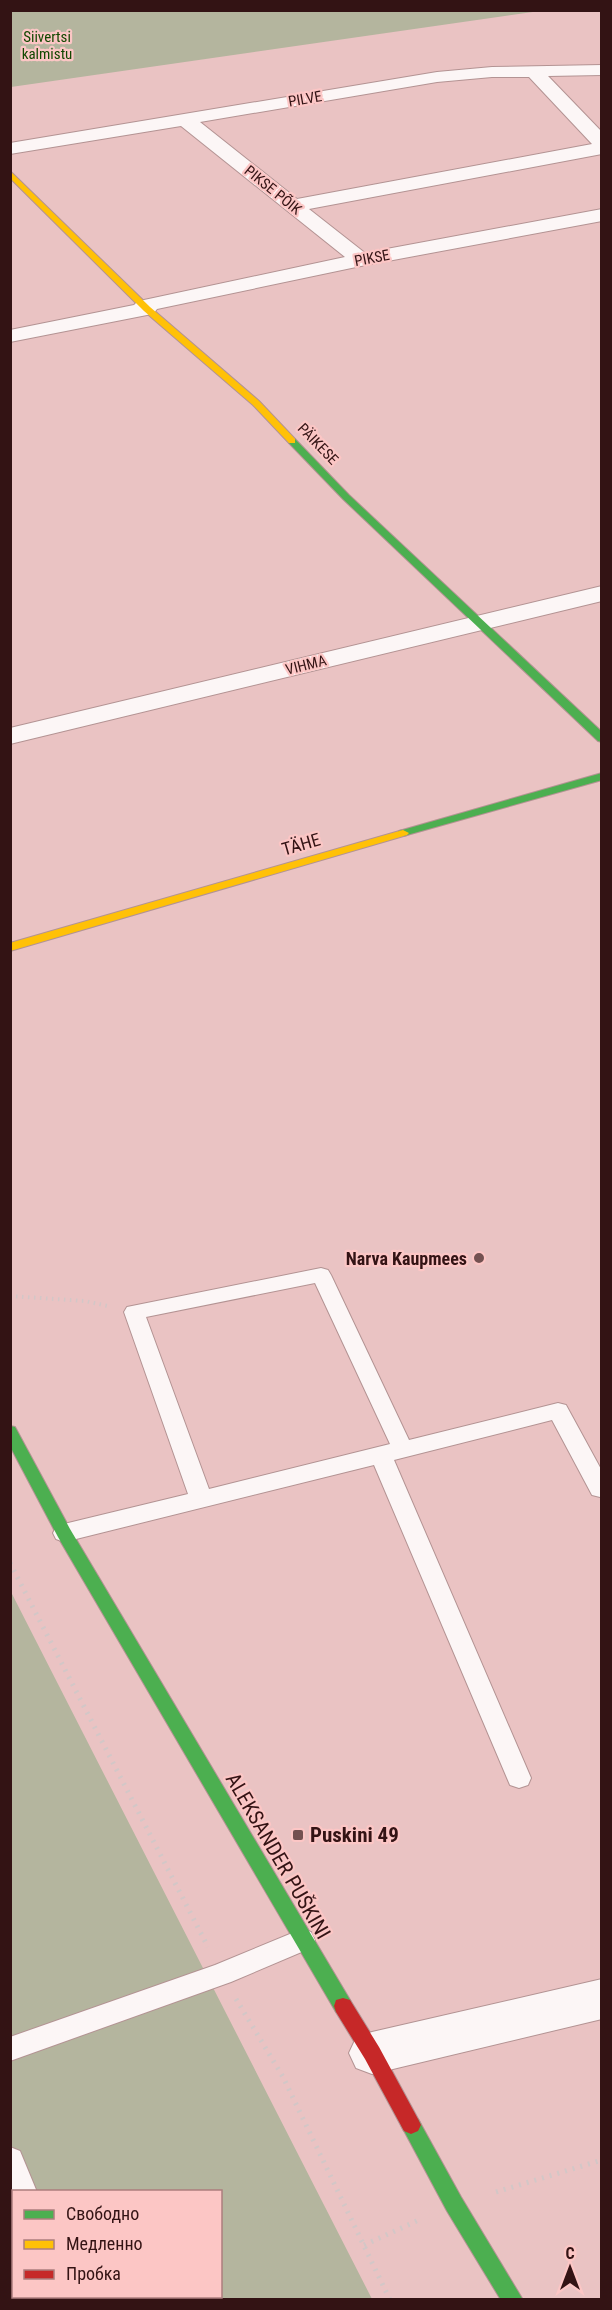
<svg xmlns="http://www.w3.org/2000/svg" width="612" height="2310" font-family="'Roboto Condensed',sans-serif">
<rect width="100%" height="100%" fill="#eac3c3"/>
<g fill="#b4b59e" fill-rule="evenodd">
<polygon points="11,10 540,10 540,11 11,87"/>
<path d="M 11,1592 L 372,2299 L 11,2299 ZM 14,2192 L 220,2192 L 220,2296 L 14,2296 Z"/>
</g>
<g fill="none" stroke-linecap="round" stroke-linejoin="round">
<defs>
<g id="lane">
<path d="M 321,1268 L 328,1270 L 331,1275 L 409,1440 L 558,1403 L 566,1405 L 602,1471 L 600,1497 L 592,1495 L 552,1420 L 394,1460 L 531,1778 L 528,1785 L 519,1788 L 510,1785 L 507,1778 L 374,1465 L 64,1542 L 56,1539 L 53,1533 L 56,1527 L 64,1524 L 188,1494 L 124,1312 L 127,1307 ZM 315,1283 L 390,1444 L 209,1489 L 146,1317 Z"/>
<polygon points="302,1929 311,1932 315,1940 311,1948 231,1982 10,2061 10,2037 215,1965"/>
<polygon points="10,2147 20,2151 37,2192 14,2192 14,2202 10,2196"/>
<rect x="51" y="2296" width="29" height="4"/>
</g>
<g id="street">
<path d="M 602,65 L 602,75 L 548,76 L 602,132 L 602,154 L 309,209 L 365,253 L 602,209 L 602,221 L 361,266 L 157,309 L 154,313 L 147,315 L 10,342 L 10,330 L 134,305 L 137,302 L 144,300 L 345,257 L 181,126 L 10,154 L 10,143 L 437,72 L 492,67 ZM 492,77 L 529,77 L 592,144 L 297,199 L 200,122 L 437,82 Z"/>
<polygon points="602,586 602,601 10,744 10,728"/>
<polygon points="602,1979 602,2019 372,2074 356,2068 349,2053 356,2038 372,2032"/>
</g>
<g id="fast">
<polygon points="289,439 295,439 349,495 602,732 602,742 598,741 343,499 289,443"/>
<polygon points="602,773 602,780 407,835 403,836 397,833 399,831"/>
<polygon points="10,1426 15,1427 70,1529 350,2000 352,2006 350,2012 343,2014 336,2012 58,1537 10,1446"/>
<polygon points="411,2116 418,2119 461,2197 523,2300 501,2300 447,2211 401,2125 404,2119"/>
</g>
<g id="slow">
<polygon points="10,171 150,307 259,401 295,439 295,443 289,443 253,405 144,311 10,178"/>
<polygon points="403,830 409,833 407,835 10,951 10,943"/>
</g>
<polygon id="jam" points="343,1998 350,2000 379,2047 418,2119 421,2125 418,2131 411,2134 404,2131 365,2059 336,2012 334,2006 336,2000"/>
</defs>
<use href="#lane" stroke="#b39393" stroke-width="2"/>
<use href="#street" stroke="#b39393" stroke-width="2"/>
<use href="#fast" stroke="#b39393" stroke-width="2"/>
<use href="#slow" stroke="#b39393" stroke-width="2"/>
<use href="#jam" stroke="#b39393" stroke-width="2"/>
<polyline stroke="#d3c7c7" stroke-width="4" stroke-dasharray="1.5 4.5" stroke-linecap="butt" points="10,1296 85,1301 108,1306"/>
<g stroke="#d3c7c7" stroke-width="5" stroke-dasharray="2 6" stroke-linecap="butt">
<polyline points="10,1563 208,1947"/>
<polyline points="236,1999 283,2077 390,2300"/>
<polyline points="496,2192 602,2160"/>
<polyline points="364,2245 419,2220"/>
</g>
<use href="#lane" fill="#fcf6f6" fill-rule="evenodd"/>
<use href="#street" fill="#fcf6f6" fill-rule="evenodd"/>
<use href="#fast" fill="#4caf50" fill-rule="evenodd"/>
<use href="#slow" fill="#ffc107" fill-rule="evenodd"/>
<use href="#jam" fill="#c62828" fill-rule="evenodd"/>
</g>
<g fill="#735151" stroke="#fcc6c5" stroke-width="2">
<circle cx="479" cy="1258" r="6"/>
<rect x="292" y="1829" width="12" height="12" rx="3"/>
</g>
<g text-anchor="middle" dominant-baseline="central" stroke-width="4.5" stroke-linejoin="round" paint-order="stroke">
<g font-size="15" fill="#124800" stroke="#fcc6c5">
<text x="47" y="37">Siivertsi<tspan x="47" dy="17">kalmistu</tspan></text>
</g>
<g font-size="15" fill="#331314" stroke="#fcc6c5">
<text transform="translate(305 99) rotate(-10)">PILVE</text>
<text transform="translate(273 190) rotate(39)">PIKSE PÕIK</text>
<text transform="translate(372 258) rotate(-11)">PIKSE</text>
<text transform="translate(318 444) rotate(46)">PÄIKESE</text>
<text transform="translate(306 665) rotate(-14)">VIHMA</text>
</g>
<g font-size="18" fill="#331314" stroke="#fcc6c5">
<text transform="translate(301 844) rotate(-16)">TÄHE</text>
</g>
<g font-size="18" font-weight="bold" fill="#331314" stroke="#fcc6c5" text-anchor="end">
<text x="467" y="1258">Narva Kaupmees</text>
</g>
<g font-size="21" font-weight="bold" fill="#331314" stroke="#fcc6c5" text-anchor="start">
<text x="310" y="1835">Puskini 49</text>
</g>
<g font-size="21" fill="#331314" stroke="#fcc6c5">
<text transform="translate(278 1856) rotate(60)">ALEKSANDER PUŠKINI</text>
</g>
</g>
<rect width="612" height="2310" fill="none" stroke="#331314" stroke-width="24"/>
<rect x="12" y="2190" width="210" height="108" fill="#fcc6c5" stroke="#ac7e7e" stroke-width="1.5"/>
<rect x="24" y="2210" width="30" height="9" fill="#4caf50" stroke="#ac7e7e" stroke-width="1.5"/>
<text x="66" y="2220" font-size="18" fill="#331314">Свободно</text>
<rect x="24" y="2240" width="30" height="9" fill="#ffc107" stroke="#ac7e7e" stroke-width="1.5"/>
<text x="66" y="2250" font-size="18" fill="#331314">Медленно</text>
<rect x="24" y="2270" width="30" height="9" fill="#c62828" stroke="#ac7e7e" stroke-width="1.5"/>
<text x="66" y="2280" font-size="18" fill="#331314">Пробка</text>
<g transform="translate(570 2268)" stroke="#fcc6c5" stroke-width="4.5" paint-order="stroke">
<path d="M0-4.5L10 22L0 15L-10 22Z" fill="#331314"/>
<text y="-9" font-size="16" font-weight="bold" text-anchor="middle" fill="#331314">С</text>
</g>
</svg>
